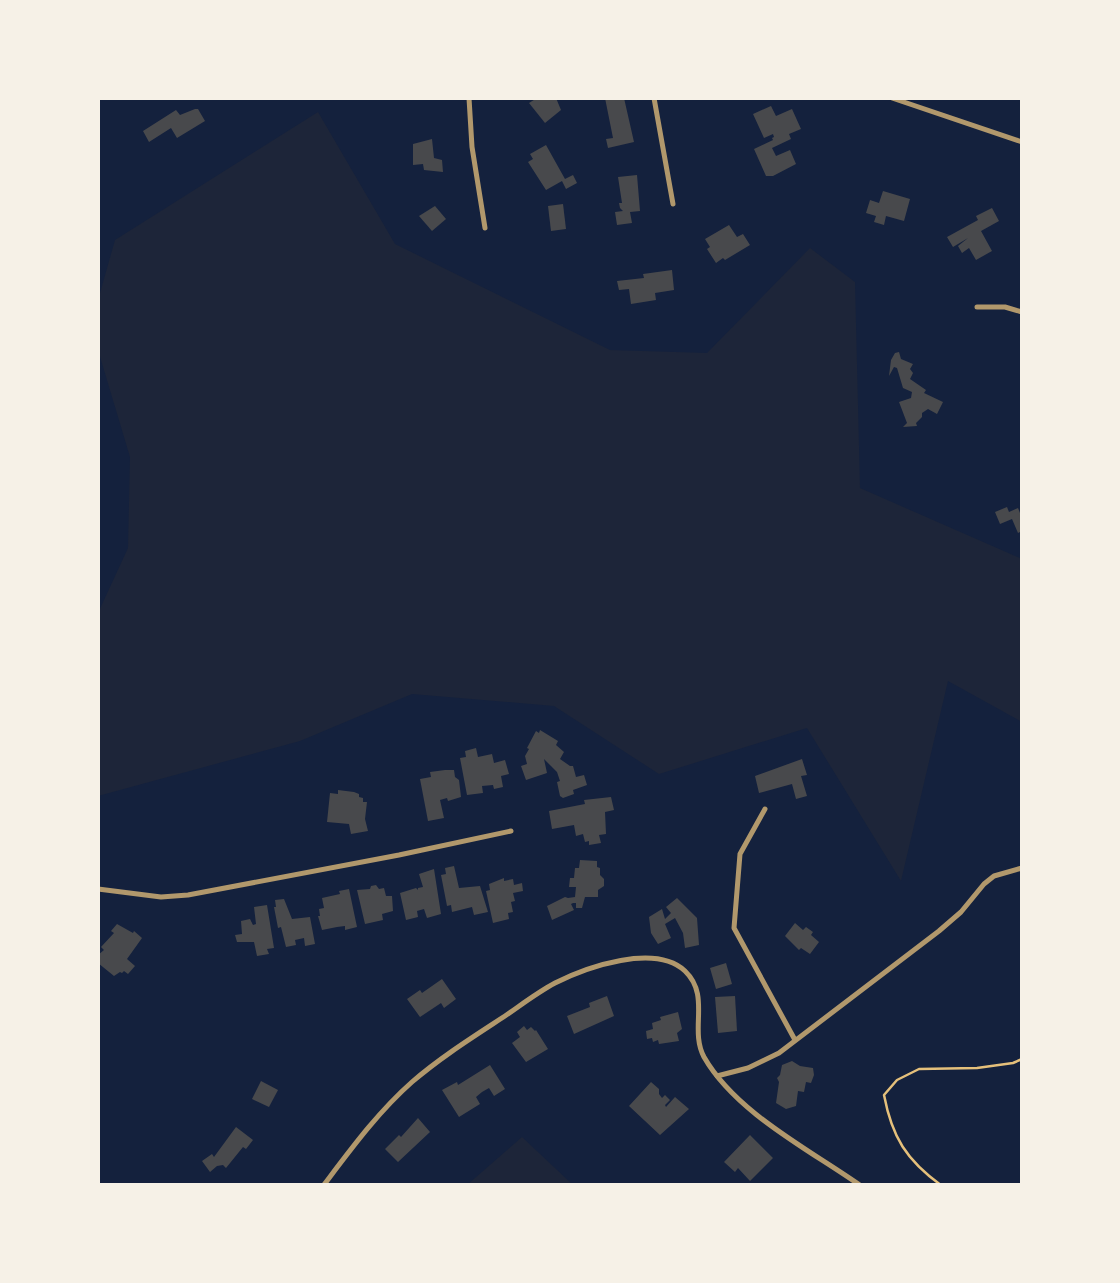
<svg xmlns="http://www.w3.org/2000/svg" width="1120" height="1283" font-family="'Fira Sans Condensed',sans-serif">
<rect width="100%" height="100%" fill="#14213d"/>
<g fill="#1d2539">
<polygon points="318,112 395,244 610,350 707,353 810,248 855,282 860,488 1022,559 1022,722 948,681 901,881 807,728 659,774 554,706 412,694 300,741 98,796 98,613 128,548 130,457 98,350 98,300 115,240"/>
<polygon points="522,1137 573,1185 467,1185"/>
</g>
<g fill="#48494c">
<polygon points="537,98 556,98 561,110 545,123 529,103"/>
<polygon points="605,98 624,98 634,142 608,148 606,139 613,138"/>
<polygon points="771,106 776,116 792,109 801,129 789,134 791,139 772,148 776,156 790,150 796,164 773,176 766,176 754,149 773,140 772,138 774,137 773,134 764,138 753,114"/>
<polygon points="195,109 198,109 205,121 177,138 171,128 149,142 143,131 176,110 180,115"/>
<polygon points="432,139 434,158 442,160 443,172 424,170 423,164 413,165 413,144"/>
<polygon points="546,145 565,179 573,175 577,183 566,189 562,181 546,190 528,162 533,159 530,154"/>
<polygon points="637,175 640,211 630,212 632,223 617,225 615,212 623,211 620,208 619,203 622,203 618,177"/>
<polygon points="883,191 910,199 904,221 886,216 884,225 874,222 876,216 866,213 870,200 879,203"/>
<polygon points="563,204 566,229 551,231 548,206"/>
<polygon points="435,206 446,219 432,231 419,216"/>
<polygon points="992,208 999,221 981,231 992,251 976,260 969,248 962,253 958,246 968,238 953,247 947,237 978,220 976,216"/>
<polygon points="729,225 737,237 743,234 750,245 725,260 723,258 716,263 707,249 710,247 705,239"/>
<polygon points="672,270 674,290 655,293 656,300 631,304 629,289 619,290 617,281 644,278 643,274"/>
<polygon points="899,352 901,359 913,364 910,369 913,373 910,379 926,390 924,393 943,402 937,414 928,409 922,413 922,417 916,423 917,426 903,427 907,423 899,402 911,398 912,392 903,388 897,368 894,367 889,376 891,360 895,353"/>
<polygon points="1007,507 1009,512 1018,508 1022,518 1022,531 1018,533 1012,519 1000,524 995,512"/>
<polygon points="540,730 558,741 556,745 564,752 560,759 570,766 573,766 576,777 584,775 587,785 573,790 574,794 563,798 560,796 557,782 560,781 557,772 544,759 547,773 526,780 521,766 527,764 525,756 529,749 527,748 536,731 539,733"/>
<polygon points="476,748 478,757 492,754 494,763 505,760 509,774 501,776 503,787 494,789 493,785 482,786 483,793 467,795 460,758 466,757 465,751"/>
<polygon points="802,759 807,775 801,776 807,796 796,799 792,784 759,793 755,776"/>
<polygon points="445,770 454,770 455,777 459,780 461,797 448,801 447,798 440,800 444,818 428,821 420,779 431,777 430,772"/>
<polygon points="338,790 354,792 359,794 359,797 363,798 363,802 367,802 365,819 368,831 351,834 349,824 327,822 330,793 338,794"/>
<polygon points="611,797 614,810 605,812 606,834 599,835 601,843 589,845 589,841 585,842 583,834 576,836 574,825 552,829 549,811 585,804 584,800"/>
<polygon points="580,860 597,861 597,867 600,868 600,875 604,879 604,886 598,890 598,897 585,897 582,908 576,908 576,903 573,903 571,904 574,910 552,920 547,906 565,897 568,898 575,897 576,887 569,887 570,878 574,878 575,868 579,868"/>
<polygon points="454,866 459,888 480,886 488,912 474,915 472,907 452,912 451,905 447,906 441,875 446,874 445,868"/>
<polygon points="434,869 441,914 427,918 424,909 417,911 418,917 406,920 400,893 416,888 418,890 418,888 423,887 419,874"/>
<polygon points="504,878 504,881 513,879 514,885 522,883 523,891 513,893 515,901 511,902 513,912 508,913 509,919 493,923 486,891 490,890 489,884"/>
<polygon points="376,885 379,889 384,888 386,896 392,896 393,911 382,914 383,920 365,924 357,890 370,889 371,886"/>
<polygon points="349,889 357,927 345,930 345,926 337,927 322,930 318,916 320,916 319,909 324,908 322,898 340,894 339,891"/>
<polygon points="677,898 697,918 699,945 685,948 683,933 675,918 665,924 671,938 658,944 651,933 649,917 662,909 665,919 671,913 666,907"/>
<polygon points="284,899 292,919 310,917 315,944 305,946 304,938 295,940 296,945 286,947 281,927 278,928 274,907 276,907 275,900"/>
<polygon points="267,905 274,948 267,949 269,954 257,956 254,942 237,942 235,935 242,934 241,921 250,919 253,925 256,924 254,907"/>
<polygon points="795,923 803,930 806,927 813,932 811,935 819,942 810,954 801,948 799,950 785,936"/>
<polygon points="117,924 133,933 134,931 142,938 127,959 135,966 128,974 124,971 122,973 120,972 114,976 98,963 98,955 104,950 101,947 114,933 111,931"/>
<polygon points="726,963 732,984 716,989 710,968"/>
<polygon points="442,979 456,999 444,1008 441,1003 420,1017 407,999 420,990 422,993"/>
<polygon points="607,996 614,1016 574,1034 567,1016 590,1007 589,1003"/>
<polygon points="735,996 737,1031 718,1033 715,997"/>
<polygon points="678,1012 682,1029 677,1033 679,1041 659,1044 658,1040 653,1042 652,1038 647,1039 646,1031 653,1029 652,1023 661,1020 660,1017"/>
<polygon points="524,1026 527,1030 531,1027 535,1031 536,1030 548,1049 526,1062 512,1043 520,1037 517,1032"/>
<polygon points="792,1061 800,1066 813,1068 814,1075 811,1083 806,1082 804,1092 798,1091 796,1106 786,1109 776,1103 779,1082 777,1078 780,1075 782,1065"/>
<polygon points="490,1065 505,1089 494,1096 489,1088 482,1092 476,1097 480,1104 459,1117 442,1090 457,1082 458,1085"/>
<polygon points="261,1081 278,1090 269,1107 252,1099"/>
<polygon points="651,1082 659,1089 659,1094 662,1098 665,1095 670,1100 665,1105 666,1107 675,1097 689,1109 660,1135 629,1106"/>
<polygon points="418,1118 430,1132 398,1162 385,1149 399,1135 401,1137"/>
<polygon points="236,1127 253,1140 246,1149 243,1147 226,1168 223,1165 217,1166 210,1172 202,1161 212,1154 214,1157"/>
<polygon points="750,1135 773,1158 750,1181 738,1168 735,1172 724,1162"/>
</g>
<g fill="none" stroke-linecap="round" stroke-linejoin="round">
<path stroke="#e5c07b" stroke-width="2.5" d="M 942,1186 C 906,1160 892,1137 884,1095 L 897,1080 L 919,1069 L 977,1068 L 1013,1063 L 1022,1059"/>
<g stroke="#b1986c" stroke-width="5">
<polyline points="469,98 472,147 485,228"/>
<polyline points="654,98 673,204"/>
<polyline points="892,98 1022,142"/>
<polyline points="977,307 1005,307 1022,312"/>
<polyline points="765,809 740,854 734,928 795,1040"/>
<polyline points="98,889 161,897 188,895 399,855 511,831"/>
<polyline points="717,1076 748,1068 779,1053 939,931 961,912 984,884 994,876 1022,868"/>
<path d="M 323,1186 C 351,1149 378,1112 412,1082 C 441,1057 473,1037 505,1016 C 521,1005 538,992 555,983 C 587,967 655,943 685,971 C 711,996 689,1029 704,1057 C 736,1113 810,1150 861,1186"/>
</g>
</g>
<rect width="1120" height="1283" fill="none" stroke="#f6f1e7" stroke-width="200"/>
</svg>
